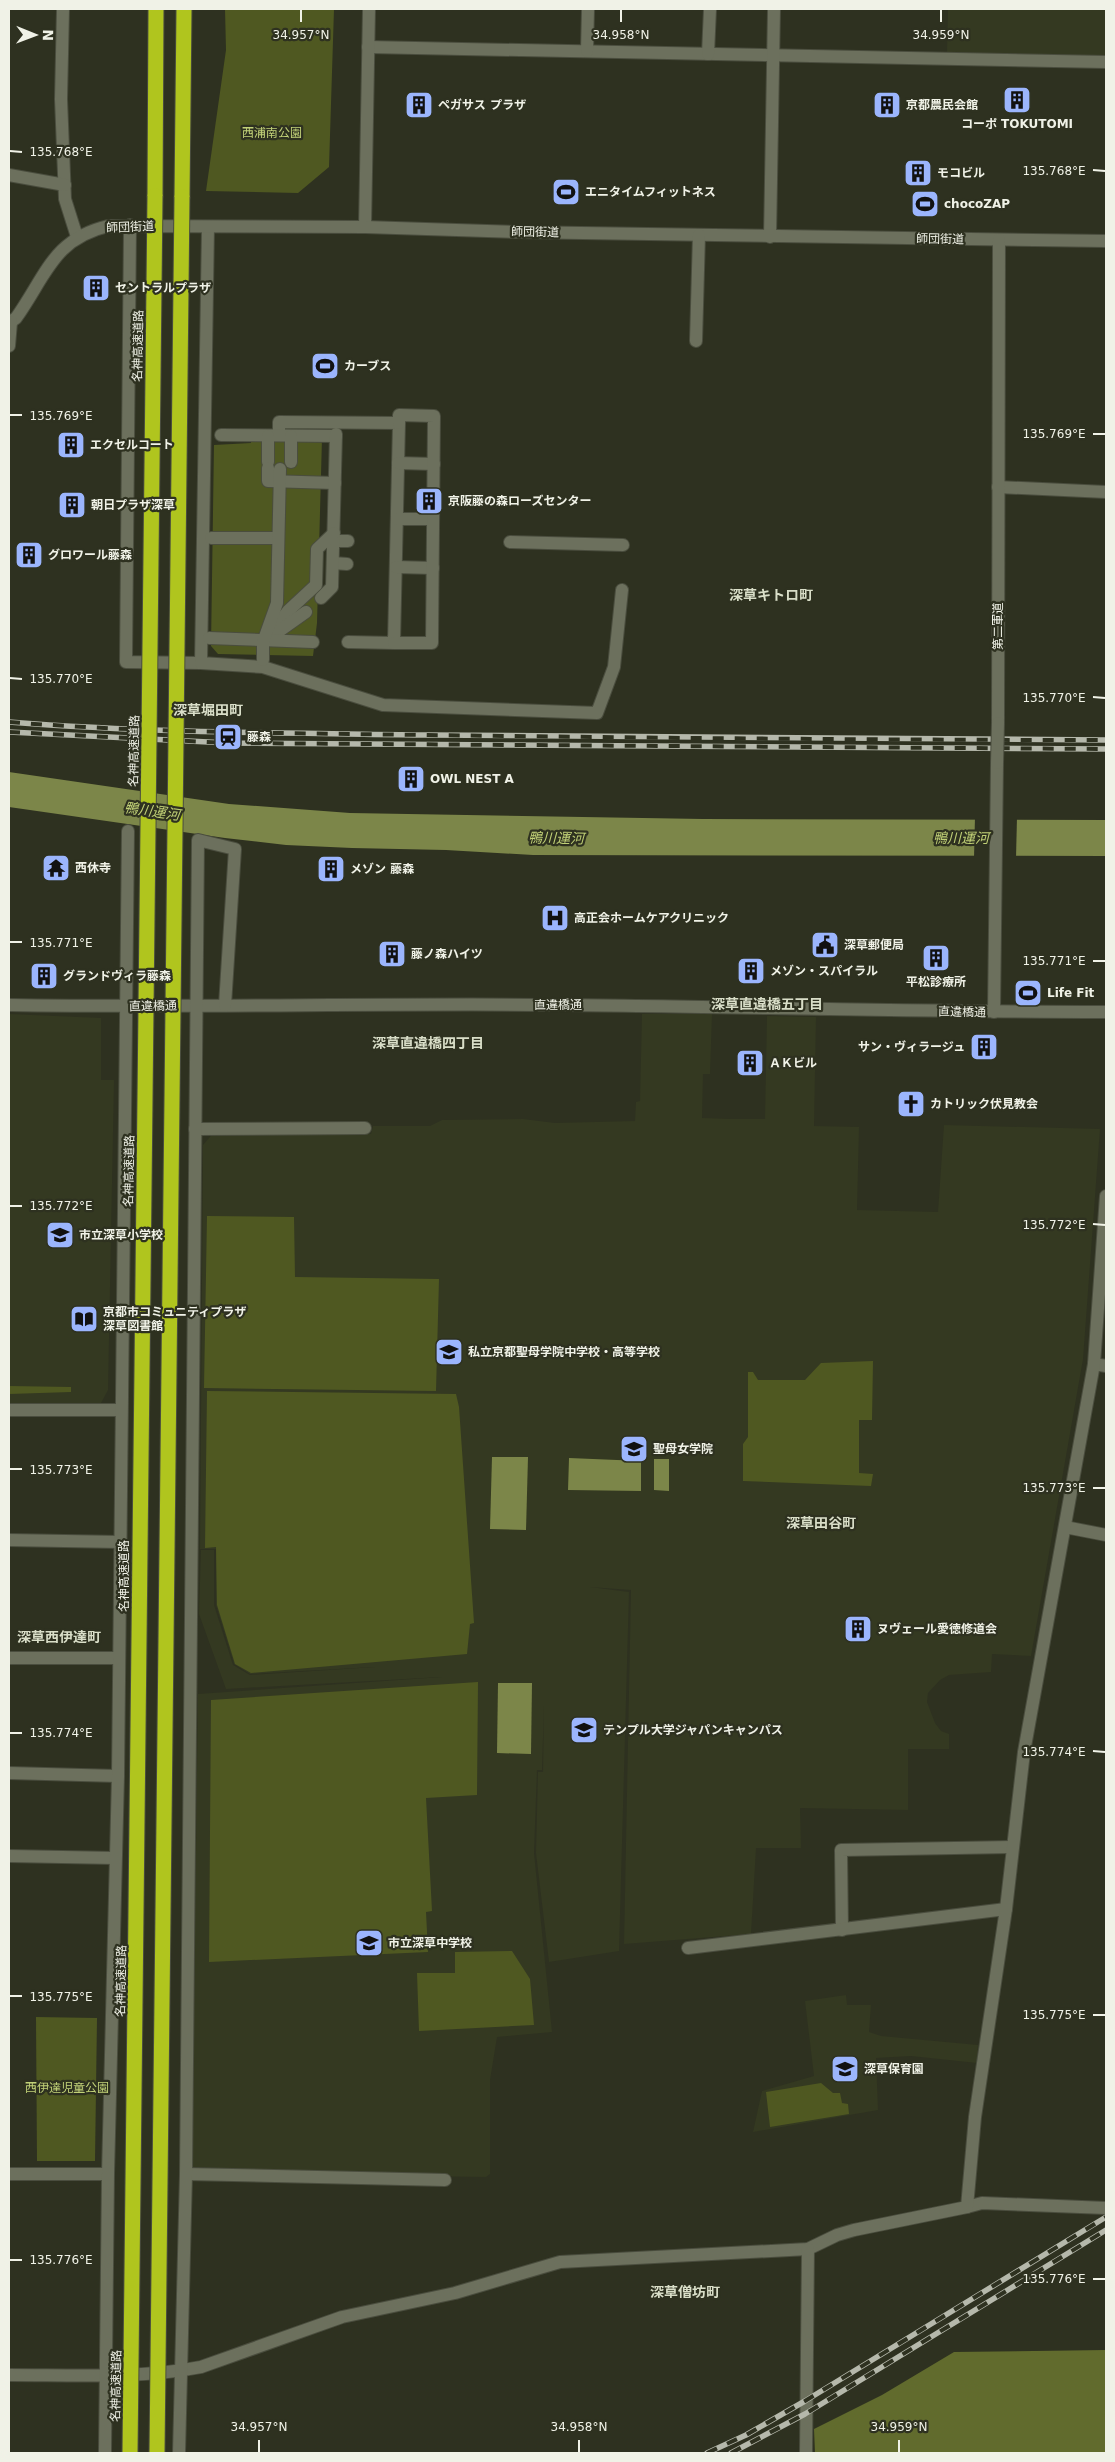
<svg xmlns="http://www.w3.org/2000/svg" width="1115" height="2462" font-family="'DejaVu Sans','Noto Sans JP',sans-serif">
<rect width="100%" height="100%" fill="#2e3120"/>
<g fill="#343921">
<polygon points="948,9 1106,9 1106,57 947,53"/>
<polygon points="9,1014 101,1018 101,1080 114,1080 108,1390 101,1403 9,1403"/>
<polygon points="642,1014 712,1014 710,1074 703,1074 702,1118 731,1119 765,1119 767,1016 816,1017 814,1126 859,1127 857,1210 938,1212 944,1125 1100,1129 1083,1359 1031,1656 992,1654 991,1672 949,1675 940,1680 928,1693 927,1702 935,1723 941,1731 949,1734 949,1749 908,1749 908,1810 800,1808 801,1848 756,1848 751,1934 624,1944 631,1590 590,1587 629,1592 619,1951 549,1962 536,1853 538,1772 543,1772 544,1705 542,1770 537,1770 534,1853 552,2032 497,2037 490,2080 490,2174 486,2177 415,2176 192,2167 198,1694 442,1677 226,1689 199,1614 201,1550 214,1550 214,1605 233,1665 250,1675 375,1667 250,1674 234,1664 216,1605 216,1549 200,1549 203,1145 215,1131 371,1134 373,1126 430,1126 442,1120 523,1119 555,1123 635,1121 636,1102 640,1101"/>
<polygon points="846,1995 847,2005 871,2005 869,2032 881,2036 978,2045 977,2063 911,2056 876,2058 878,2110 753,2132 762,2091 814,2076 805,2001"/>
</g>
<g fill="#4f5821">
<polygon points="225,9 334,9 329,167 298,193 206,191 226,50"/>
<polygon points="251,436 322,438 317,623 313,656 218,654 211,646 214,445 251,443"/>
<polygon points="207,1216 294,1217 295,1277 439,1279 436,1391 204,1388"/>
<polygon points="873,1361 872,1420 859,1420 859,1473 873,1474 871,1486 743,1481 743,1444 748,1437 748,1372 753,1372 758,1380 805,1380 821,1363"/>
<polygon points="9,1386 71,1387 71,1392 9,1394"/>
<polygon points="207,1391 456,1394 459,1407 474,1623 470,1624 467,1654 251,1673 235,1664 217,1605 216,1547 205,1548"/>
<polygon points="478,1682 477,1795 426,1798 432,1911 426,1912 428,1952 209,1962 211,1700"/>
<polygon points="512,1951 530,1979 534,2025 419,2031 417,1973 455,1973 455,1952"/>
<polygon points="36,2017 97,2018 95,2161 37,2161"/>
<polygon points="821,2083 833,2093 840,2093 842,2103 848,2104 849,2114 770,2127 766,2092"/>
</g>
<polygon fill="#616b2d" points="1106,2350 1106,2453 815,2453 814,2429 882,2395 954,2352"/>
<g fill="#7c8649">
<polygon points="9,772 229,804 350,813 703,819 1106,820 1106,856 533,855 446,850 352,848 286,845 225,838 9,807"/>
<polygon points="492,1457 528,1457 526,1530 490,1529"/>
<polygon points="569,1458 641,1461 641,1491 568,1490"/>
<polygon points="654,1459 669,1459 669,1491 654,1490"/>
<polygon points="498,1683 532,1683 531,1754 497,1753"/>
</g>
<polygon fill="#2e3120" points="975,817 1017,817 1016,858 974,858"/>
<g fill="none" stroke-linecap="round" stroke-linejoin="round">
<defs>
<g id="minor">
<polyline points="63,9 61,99 65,199 77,237"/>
<polyline points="368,47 1106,62"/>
<polyline points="587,51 588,9"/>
<polyline points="708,54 710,9"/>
<polyline points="9,175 65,185"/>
<polyline points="130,225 126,662 201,663"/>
<polyline points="208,227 201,663 263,667 383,705 597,713 614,667 622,590"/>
<polyline points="365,227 369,9"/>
<polyline points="770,237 774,9"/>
<path d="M 9,323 L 16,318 C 46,276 53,239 108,226 L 365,227 L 516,232 L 1106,241"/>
<polyline points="696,341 699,235"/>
<polyline points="9,346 11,322"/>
<polyline points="279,434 279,422 399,423 394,643 348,642"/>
<polyline points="221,435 336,436"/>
<polyline points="268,436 268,462"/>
<polyline points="291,462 291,436"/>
<polyline points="398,463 434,464"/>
<polyline points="268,468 268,481 335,483"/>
<polyline points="998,487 1106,492"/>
<polyline points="397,519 433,519"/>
<polyline points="211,538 278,538"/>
<polyline points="334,541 348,541"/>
<polyline points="510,542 623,545"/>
<polyline points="333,563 347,564"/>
<polyline points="396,567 433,568"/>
<polyline points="321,598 332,587 336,434"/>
<polyline points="270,634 288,611 316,585 317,549 334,533"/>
<polyline points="275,634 306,612"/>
<polyline points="209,638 313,642"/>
<polyline points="394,643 432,643 434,416 399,415 399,423"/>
<polyline points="263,660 263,642 277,603 280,469"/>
<polyline points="998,723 999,240"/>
<path d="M 9,1005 C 194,1008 380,1003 566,1005 C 746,1007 926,1012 1106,1012"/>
<polyline points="994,1012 997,763"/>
<polyline points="195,1129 365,1128"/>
<polyline points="1094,1364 1106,1366"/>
<polyline points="9,1410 121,1410"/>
<polyline points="1065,1527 1106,1535"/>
<polyline points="9,1540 120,1542"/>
<polyline points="9,1658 119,1658"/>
<polyline points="9,1773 118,1776"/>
<polyline points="9,1856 115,1858"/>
<polyline points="842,1930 841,1850 1012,1847"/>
<polyline points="688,1948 1006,1909"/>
<polyline points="9,2174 108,2174"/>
<polyline points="186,2174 445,2180"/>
<polyline points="967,2207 982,2203 1106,2208"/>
<path d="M 9,2375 C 72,2375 139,2379 201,2367 L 342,2317 L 455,2293 L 560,2262 L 808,2249 L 837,2235 L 854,2230 L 967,2207 L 975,2117 L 1006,1909 L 1024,1752 L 1094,1364 L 1106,1196"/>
<polyline points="105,2453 108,2174 118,1776 128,831"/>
<polyline points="179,2453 186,2174 198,840 235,849 225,1005"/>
<polyline points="806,2453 808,2249"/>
</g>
<g id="highway">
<polyline points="155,196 156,9"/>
<polyline points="182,197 184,9"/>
</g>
</defs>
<use href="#minor" stroke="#4a4d3e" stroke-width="14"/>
<use href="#highway" stroke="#4a4d3e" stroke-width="17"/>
<use href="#minor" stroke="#6c705d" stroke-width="12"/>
<use href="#highway" stroke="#b0c51e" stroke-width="15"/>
<defs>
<g id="rail">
<path d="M 9,722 C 148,733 288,733 428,735 C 654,738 880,740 1106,740"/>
<polyline points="9,732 228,743 1106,749"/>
<polyline points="707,2453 746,2435 805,2401 1106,2217"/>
<polyline points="731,2453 805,2414 1106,2230"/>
</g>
</defs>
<use href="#rail" stroke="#b5b8ab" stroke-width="5.5"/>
<use href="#rail" stroke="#2e3120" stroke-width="4" stroke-dasharray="11" stroke-linecap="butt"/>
<defs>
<polyline id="minor-bridge" points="997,763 998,723"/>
<g id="highway-bridge">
<polyline points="130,2453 155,196"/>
<polyline points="157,2453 182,197"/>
</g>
</defs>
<use href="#minor-bridge" stroke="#4a4d3e" stroke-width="14" stroke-linecap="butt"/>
<use href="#highway-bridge" stroke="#4a4d3e" stroke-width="17" stroke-linecap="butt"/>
<use href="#minor-bridge" stroke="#6c705d" stroke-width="12"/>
<use href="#highway-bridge" stroke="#b0c51e" stroke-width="15"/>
</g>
<path fill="none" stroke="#f0f2e7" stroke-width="2" d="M 301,22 L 301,10M 621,22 L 621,10M 941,22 L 941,10M 10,151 L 22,152M 1093,170 L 1105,171M 10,415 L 22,415M 1093,434 L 1105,434M 10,678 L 22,679M 1093,697 L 1105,698M 10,942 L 22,942M 1093,961 L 1105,961M 10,1206 L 22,1206M 1093,1224 L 1105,1225M 10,1469 L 22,1469M 1093,1488 L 1105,1488M 10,1733 L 22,1733M 1093,1751 L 1105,1752M 10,1996 L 22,1996M 1093,2015 L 1105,2015M 10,2260 L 22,2260M 1093,2279 L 1105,2279M 259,2452 L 259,2440M 579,2452 L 579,2440M 899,2452 L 899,2440"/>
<defs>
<symbol id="building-square" viewBox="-11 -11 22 22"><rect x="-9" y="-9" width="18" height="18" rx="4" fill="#9bb5fd" stroke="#2e3120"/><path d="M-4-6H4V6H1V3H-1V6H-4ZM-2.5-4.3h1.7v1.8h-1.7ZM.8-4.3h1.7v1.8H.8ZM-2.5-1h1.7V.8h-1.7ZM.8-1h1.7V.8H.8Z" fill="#111"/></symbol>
<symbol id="stadium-square" viewBox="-11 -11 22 22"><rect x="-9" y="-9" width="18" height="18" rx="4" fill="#9bb5fd" stroke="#2e3120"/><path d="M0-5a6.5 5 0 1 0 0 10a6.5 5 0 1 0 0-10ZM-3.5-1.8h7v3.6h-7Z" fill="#111"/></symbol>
<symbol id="station-square" viewBox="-11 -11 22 22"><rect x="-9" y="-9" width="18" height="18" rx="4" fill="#9bb5fd" stroke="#2e3120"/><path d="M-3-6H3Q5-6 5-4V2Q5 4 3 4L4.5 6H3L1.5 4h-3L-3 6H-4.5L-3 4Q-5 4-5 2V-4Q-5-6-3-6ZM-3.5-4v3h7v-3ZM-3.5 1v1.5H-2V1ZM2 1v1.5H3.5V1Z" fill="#111"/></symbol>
<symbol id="temple-square" viewBox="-11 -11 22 22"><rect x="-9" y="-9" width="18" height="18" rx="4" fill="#9bb5fd" stroke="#2e3120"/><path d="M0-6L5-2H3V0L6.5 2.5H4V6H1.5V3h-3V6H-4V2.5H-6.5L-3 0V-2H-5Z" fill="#111"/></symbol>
<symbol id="hospital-square" viewBox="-11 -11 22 22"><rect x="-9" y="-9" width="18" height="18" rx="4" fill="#9bb5fd" stroke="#2e3120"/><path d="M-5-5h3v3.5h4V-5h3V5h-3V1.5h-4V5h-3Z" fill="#111"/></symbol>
<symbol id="civic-square" viewBox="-11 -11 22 22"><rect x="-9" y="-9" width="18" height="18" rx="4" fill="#9bb5fd" stroke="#2e3120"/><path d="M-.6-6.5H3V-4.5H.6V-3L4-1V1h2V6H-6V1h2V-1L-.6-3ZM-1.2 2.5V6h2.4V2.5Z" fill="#111"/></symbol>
<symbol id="church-square" viewBox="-11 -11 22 22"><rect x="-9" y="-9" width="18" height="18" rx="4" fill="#9bb5fd" stroke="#2e3120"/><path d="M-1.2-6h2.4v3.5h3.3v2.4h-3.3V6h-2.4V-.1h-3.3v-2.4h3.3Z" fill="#111"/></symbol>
<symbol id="school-square" viewBox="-11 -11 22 22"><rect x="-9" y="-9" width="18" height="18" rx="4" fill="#9bb5fd" stroke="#2e3120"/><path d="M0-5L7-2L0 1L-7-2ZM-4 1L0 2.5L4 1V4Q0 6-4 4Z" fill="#111"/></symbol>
<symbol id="library-square" viewBox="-11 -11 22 22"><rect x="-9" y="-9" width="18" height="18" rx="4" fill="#9bb5fd" stroke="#2e3120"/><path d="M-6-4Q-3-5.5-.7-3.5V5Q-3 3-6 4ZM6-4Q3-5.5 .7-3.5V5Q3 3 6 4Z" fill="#111"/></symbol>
<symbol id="university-square" viewBox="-11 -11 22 22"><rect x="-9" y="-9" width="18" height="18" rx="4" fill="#9bb5fd" stroke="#2e3120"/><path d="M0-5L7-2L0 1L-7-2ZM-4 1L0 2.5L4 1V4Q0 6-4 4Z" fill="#111"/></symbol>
</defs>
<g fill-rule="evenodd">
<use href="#building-square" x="1001" y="84" width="32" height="32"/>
<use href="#building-square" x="403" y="89" width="32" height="32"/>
<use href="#building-square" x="871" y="89" width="32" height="32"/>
<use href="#building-square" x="902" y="157" width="32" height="32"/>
<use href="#stadium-square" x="550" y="176" width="32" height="32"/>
<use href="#stadium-square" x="909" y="188" width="32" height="32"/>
<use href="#building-square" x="80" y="272" width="32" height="32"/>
<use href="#stadium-square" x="309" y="350" width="32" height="32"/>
<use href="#building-square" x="55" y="429" width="32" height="32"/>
<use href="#building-square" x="413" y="485" width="32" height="32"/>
<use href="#building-square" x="56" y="489" width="32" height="32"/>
<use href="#building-square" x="13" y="539" width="32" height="32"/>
<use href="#station-square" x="212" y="721" width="32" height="32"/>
<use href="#building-square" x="395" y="763" width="32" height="32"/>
<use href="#temple-square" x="40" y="852" width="32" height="32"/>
<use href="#building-square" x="315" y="853" width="32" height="32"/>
<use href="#hospital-square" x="539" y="902" width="32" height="32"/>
<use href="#civic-square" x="809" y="929" width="32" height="32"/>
<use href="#building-square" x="376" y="938" width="32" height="32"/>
<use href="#building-square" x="920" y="942" width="32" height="32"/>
<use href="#building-square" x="735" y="955" width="32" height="32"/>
<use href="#building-square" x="28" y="960" width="32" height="32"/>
<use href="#stadium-square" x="1012" y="977" width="32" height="32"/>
<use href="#building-square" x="968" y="1031" width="32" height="32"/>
<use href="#building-square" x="734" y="1047" width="32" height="32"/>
<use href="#church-square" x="895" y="1088" width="32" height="32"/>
<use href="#school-square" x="44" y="1219" width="32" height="32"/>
<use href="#library-square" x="68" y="1303" width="32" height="32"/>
<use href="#school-square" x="433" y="1336" width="32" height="32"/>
<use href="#school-square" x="618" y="1433" width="32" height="32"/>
<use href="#building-square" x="842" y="1613" width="32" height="32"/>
<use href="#university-square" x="568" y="1714" width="32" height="32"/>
<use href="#school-square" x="353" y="1927" width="32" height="32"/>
<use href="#school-square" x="829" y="2053" width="32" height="32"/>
</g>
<g text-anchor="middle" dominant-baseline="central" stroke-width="4.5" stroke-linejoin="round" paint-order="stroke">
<g font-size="12" font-weight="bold" fill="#f0f2e7" stroke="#2e3120" text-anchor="start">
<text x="438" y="105">ペガサス プラザ</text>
<text x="906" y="105">京都農民会館</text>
<text x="1017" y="124" text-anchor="middle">コーポ TOKUTOMI</text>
<text x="937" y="173">モコビル</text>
<text x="585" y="192">エニタイムフィットネス</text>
<text x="944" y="204">chocoZAP</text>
<text x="115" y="288">セントラルプラザ</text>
<text x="344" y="366">カーブス</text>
<text x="90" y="445">エクセルコート</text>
<text x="448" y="501">京阪藤の森ローズセンター</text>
<text x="91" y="505">朝日プラザ深草</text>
<text x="48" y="555">グロワール藤森</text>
<text x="247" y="737">藤森</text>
<text x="430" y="779">OWL NEST A</text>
<text x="75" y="868">西休寺</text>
<text x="350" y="869">メゾン 藤森</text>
<text x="574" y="918">高正会ホームケアクリニック</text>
<text x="844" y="945">深草郵便局</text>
<text x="411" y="954">藤ノ森ハイツ</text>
<text x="770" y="971">メゾン・スパイラル</text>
<text x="63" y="976">グランドヴィラ藤森</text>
<text x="936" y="982" text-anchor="middle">平松診療所</text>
<text x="1047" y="993">Life Fit</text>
<text x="965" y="1047" text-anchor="end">サン・ヴィラージュ</text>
<text x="769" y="1063">ＡＫビル</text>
<text x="930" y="1104">カトリック伏見教会</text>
<text x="79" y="1235">市立深草小学校</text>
<text x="103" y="1312">京都市コミュニティプラザ<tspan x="103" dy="14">深草図書館</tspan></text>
<text x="468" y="1352">私立京都聖母学院中学校・高等学校</text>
<text x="653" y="1449">聖母女学院</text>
<text x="877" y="1629">ヌヴェール愛徳修道会</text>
<text x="603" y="1730">テンプル大学ジャパンキャンパス</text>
<text x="388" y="1943">市立深草中学校</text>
<text x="864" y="2069">深草保育園</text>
</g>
<g font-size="12" fill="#c2d278" stroke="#2e3120">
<text x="272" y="133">西浦南公園</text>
<text x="67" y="2088">西伊達児童公園</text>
</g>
<g font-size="12" fill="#f0f2e7" stroke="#2e3120">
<text transform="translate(130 227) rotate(-2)">師団街道</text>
<text transform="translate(535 232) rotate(1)">師団街道</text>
<text transform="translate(940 239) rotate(1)">師団街道</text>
<text transform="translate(138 346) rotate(-89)">名神高速道路</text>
<text transform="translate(998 626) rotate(-90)">第二軍道</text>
<text transform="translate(134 751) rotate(-89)">名神高速道路</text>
<text x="558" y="1005">直違橋通</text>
<text transform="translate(153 1006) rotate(-1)">直違橋通</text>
<text transform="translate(962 1012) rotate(1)">直違橋通</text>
<text transform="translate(129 1171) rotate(-89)">名神高速道路</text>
<text transform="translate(124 1576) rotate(-90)">名神高速道路</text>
<text transform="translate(121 1981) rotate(-89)">名神高速道路</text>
<text transform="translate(116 2386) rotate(-89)">名神高速道路</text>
</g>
<g font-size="14" font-weight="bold" fill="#d9dec8" stroke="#2e3120">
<text x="771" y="595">深草キトロ町</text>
<text x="208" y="710">深草堀田町</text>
<text x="767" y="1004">深草直違橋五丁目</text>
<text x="428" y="1043">深草直違橋四丁目</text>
<text x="821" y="1523">深草田谷町</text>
<text x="59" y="1637">深草西伊達町</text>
<text x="685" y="2292">深草僧坊町</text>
</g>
<g font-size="14" font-style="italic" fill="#c0d076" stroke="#2e3120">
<text transform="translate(152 811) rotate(8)">鴨川運河</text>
<text transform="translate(556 838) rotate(1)">鴨川運河</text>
<text x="961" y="838">鴨川運河</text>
</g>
</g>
<g font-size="12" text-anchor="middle" fill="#f0f2e7" stroke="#2e3120" stroke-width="4.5" stroke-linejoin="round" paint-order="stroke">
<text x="301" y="39">34.957°N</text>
<text x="621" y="39">34.958°N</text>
<text x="941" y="39">34.959°N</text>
<text x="61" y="156">135.768°E</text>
<text x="1054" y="175">135.768°E</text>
<text x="61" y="420">135.769°E</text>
<text x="1054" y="438">135.769°E</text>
<text x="61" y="683">135.770°E</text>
<text x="1054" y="702">135.770°E</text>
<text x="61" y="947">135.771°E</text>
<text x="1054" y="965">135.771°E</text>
<text x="61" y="1210">135.772°E</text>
<text x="1054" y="1229">135.772°E</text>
<text x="61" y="1474">135.773°E</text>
<text x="1054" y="1492">135.773°E</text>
<text x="61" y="1737">135.774°E</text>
<text x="1054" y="1756">135.774°E</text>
<text x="61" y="2001">135.775°E</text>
<text x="1054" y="2019">135.775°E</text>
<text x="61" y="2264">135.776°E</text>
<text x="1054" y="2283">135.776°E</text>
<text x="259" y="2431">34.957°N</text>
<text x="579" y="2431">34.958°N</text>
<text x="899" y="2431">34.959°N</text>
</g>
<rect width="1115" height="2462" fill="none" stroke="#f0f2e7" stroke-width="20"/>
<g transform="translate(35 35) rotate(91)" stroke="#2e3120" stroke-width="4" paint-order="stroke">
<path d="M0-4L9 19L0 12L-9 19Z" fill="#f0f2e7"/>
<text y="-8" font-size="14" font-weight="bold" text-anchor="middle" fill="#f0f2e7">N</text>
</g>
</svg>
